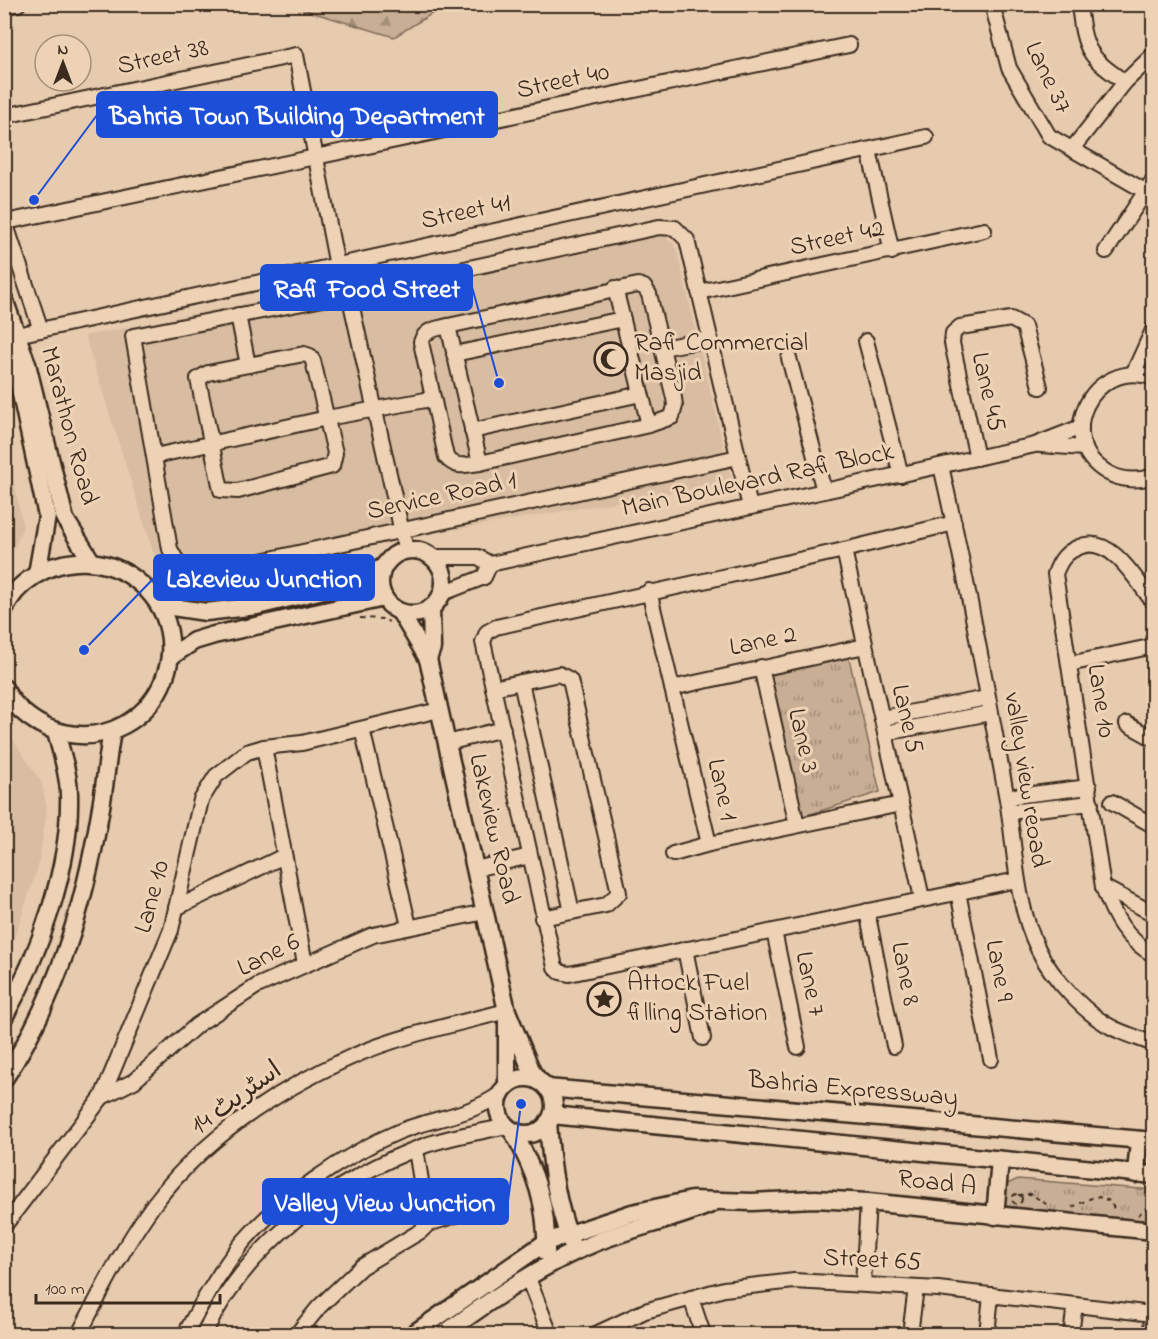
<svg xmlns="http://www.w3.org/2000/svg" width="1158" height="1339" font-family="'Indie Flower','Playpen Sans Arabic',sans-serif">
<defs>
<pattern id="forest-firs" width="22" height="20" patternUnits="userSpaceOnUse" patternTransform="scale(1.5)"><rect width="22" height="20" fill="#c7ae94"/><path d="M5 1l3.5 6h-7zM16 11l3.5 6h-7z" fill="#a38e78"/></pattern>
<pattern id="park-tufts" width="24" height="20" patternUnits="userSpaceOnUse" patternTransform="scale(1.5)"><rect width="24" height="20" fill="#c7ae94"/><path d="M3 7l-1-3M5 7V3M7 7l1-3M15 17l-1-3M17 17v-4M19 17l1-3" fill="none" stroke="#a38e78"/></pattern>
</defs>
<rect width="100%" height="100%" fill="#e7cbaf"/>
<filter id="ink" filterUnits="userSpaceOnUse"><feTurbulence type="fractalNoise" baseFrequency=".0167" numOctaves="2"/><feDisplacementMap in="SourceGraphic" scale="12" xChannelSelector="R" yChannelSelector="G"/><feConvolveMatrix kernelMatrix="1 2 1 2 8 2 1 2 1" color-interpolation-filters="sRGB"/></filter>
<g filter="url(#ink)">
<g fill="#d8bda2">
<polygon points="662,219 668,240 674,244 678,255 732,482 162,580 85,336"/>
<polygon points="5,438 23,526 5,573 4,573"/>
<polygon points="5,728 42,783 47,810 38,867 5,965"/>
</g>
<polygon fill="url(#forest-firs)" stroke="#816c59" stroke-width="1.5" points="288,5 446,5 394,37"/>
<g fill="url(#park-tufts)" stroke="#816c59" stroke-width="1.5">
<polygon points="847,650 880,792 798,818 765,668"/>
<polygon points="1018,1179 1153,1190 1153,1224 1004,1211 1005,1185"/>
</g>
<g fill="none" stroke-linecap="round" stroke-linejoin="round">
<defs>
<g id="minor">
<polyline points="992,4 1009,68 1049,136 1145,191"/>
<path d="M 1079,4 C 1084,50 1088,57 1125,82"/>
<polyline points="4,7 18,4"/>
<polyline points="4,116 296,55 337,266"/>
<polyline points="1072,149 1125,82 1154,54"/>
<polyline points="869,150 892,252"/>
<polyline points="4,219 41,330"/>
<polyline points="6,222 849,45"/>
<polyline points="1106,251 1154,179"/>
<path d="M 638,285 L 644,287 L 649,294 L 674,398 L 675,406 L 672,417 L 649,425 L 480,463 C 466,465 456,469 446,457 L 421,342 C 425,329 436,329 448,326 Z"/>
<polyline points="615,288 649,425"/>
<polyline points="699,292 984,230"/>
<polyline points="349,294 406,550"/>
<polyline points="238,315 248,365"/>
<polyline points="448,326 480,463"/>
<polyline points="17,335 926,137"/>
<polyline points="866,341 901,475"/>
<polyline points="662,348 710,339"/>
<polygon points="304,354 310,356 313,361 335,453 332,466 238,491 221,490 198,379 208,373"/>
<polyline points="454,354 623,319"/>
<polyline points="789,358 824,491"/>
<polyline points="1133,374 1154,328"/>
<path d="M 1154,378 C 1092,356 1051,441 1108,473 C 1122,481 1139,481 1154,476"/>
<polyline points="472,431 641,394"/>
<polyline points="1040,445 1085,448"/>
<polyline points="155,456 327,418 431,399"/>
<path d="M 738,457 L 225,569 C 198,581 183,576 170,549 L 133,336 L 349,294 L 659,227 L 675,228 L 687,240 L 750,507"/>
<polyline points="977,458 952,343 953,333 960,327 1011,319 1024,326 1040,387"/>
<path d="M 941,466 C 966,574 986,685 1006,794 C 1016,847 1014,900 1038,949 C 1051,977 1087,1016 1115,1029 C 1128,1035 1141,1039 1154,1044"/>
<polyline points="954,523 844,550 496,627 487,632 483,642 555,967 560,972 569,974 1017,880"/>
<polyline points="844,550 922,898"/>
<polyline points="433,557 478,557 490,564"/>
<polyline points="490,564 1035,445 1081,427"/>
<polyline points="649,591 709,844 901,804"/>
<polyline points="443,593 484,577 490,564"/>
<path d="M 1154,603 C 1137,582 1111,533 1079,547 C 1066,552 1060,560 1055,574 L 1103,887 C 1114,917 1125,939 1154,955"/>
<polyline points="1069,664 1154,646"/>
<polyline points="761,667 797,825"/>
<polyline points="521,682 572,912"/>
<polyline points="493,688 559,674 570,680 617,884 619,893 606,905 542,918"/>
<polyline points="672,688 865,646"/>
<polyline points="882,718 987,698"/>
<polyline points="1127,724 1154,739"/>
<polyline points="362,729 409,926"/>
<polyline points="885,733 990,713"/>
<polyline points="447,743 503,729"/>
<polyline points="264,747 305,964"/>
<polyline points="1007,797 1089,787"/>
<polyline points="1112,802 1154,826"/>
<polyline points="1009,812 1091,803"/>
<polyline points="673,854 709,844"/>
<polyline points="475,869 530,856"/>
<polyline points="1103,887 1154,914"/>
<polyline points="958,892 991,1059"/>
<polyline points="176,908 284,856"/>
<polyline points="867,911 894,1046"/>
<polyline points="774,931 798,1047"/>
<polyline points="685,949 703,1038"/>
<polyline points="102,1097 134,1081 197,1025 257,986 373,935 485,912"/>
<polyline points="416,1150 428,1224"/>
<polyline points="4,1226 102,1097 171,930 201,800 216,776 247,752 264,747 302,743 439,710"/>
<polyline points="528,1278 550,1334"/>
<polyline points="863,1284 868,1202"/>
<polyline points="691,1298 703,1334"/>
<path d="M 79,1334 C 102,1290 124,1245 154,1204 C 203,1139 276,1091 349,1058 C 397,1036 456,1024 507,1011"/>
<path d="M 185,1334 C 202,1302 220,1270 243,1242 C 280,1199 346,1154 398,1132 C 432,1118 470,1116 500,1094"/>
<path d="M 204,1334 C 246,1245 335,1178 426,1145 C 452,1136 481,1132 507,1126"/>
<polyline points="297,1334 319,1307 361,1267 421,1231 428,1224 494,1203"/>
<polyline points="596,1334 645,1311 724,1289 794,1281 938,1289 1153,1314"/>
<polyline points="910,1334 916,1288"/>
<polyline points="987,1334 991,1295"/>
<polyline points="1071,1334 1075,1305"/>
<polyline points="1150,1334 1154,1307"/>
</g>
<g id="major">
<polyline points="4,299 27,364 65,519 92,562"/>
<polyline points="4,337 18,380 47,516 37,574"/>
<circle cx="412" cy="582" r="32"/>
<polyline points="159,605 206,612 257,606 360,581 383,567"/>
<path d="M 4,610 C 16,582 47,564 76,562 C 97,560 120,567 136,580 C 210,637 154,752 64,733 C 39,728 15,710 4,688"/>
<polyline points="400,612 428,659 507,1011 532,1072 540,1082"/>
<polyline points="170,657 194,641 214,635 384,598"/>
<polyline points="428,659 432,648 431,608"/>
<path d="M 4,1017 C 39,956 71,866 69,795 C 69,774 61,752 56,732"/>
<polyline points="507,1021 507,1085"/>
<circle cx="526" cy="1106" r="28"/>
<path d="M 4,1079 C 57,998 84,907 100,813 C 105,786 107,758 112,731"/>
<polyline points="547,1088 1154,1141"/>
<polyline points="552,1115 1154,1175"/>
<path d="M 548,1122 C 551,1164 556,1203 571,1242"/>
<path d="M 513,1132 C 535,1170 548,1207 546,1252"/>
<polyline points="1136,1174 1139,1140"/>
<polyline points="995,1216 1000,1160"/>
<polyline points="413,1334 546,1242 632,1213 692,1200 752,1202 815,1199 868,1202 1154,1231"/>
<path d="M 444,1334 C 492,1299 542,1264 597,1242 C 634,1227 674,1220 711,1204"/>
</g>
</defs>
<use href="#minor" stroke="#3b2a1e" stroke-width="18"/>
<use href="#major" stroke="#3b2a1e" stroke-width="21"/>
<g stroke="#3b2a1e" stroke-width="2" stroke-dasharray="4.5 4.5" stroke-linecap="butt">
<polyline points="360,618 384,619 389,622"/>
<circle cx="1017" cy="1199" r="5"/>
<polyline points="1018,1195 1031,1194 1049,1206"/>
<polyline points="1072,1207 1096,1196 1110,1201 1116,1212"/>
<polyline points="1138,1215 1154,1202"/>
</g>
<use href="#minor" stroke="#eed2b5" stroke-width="14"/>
<use href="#major" stroke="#eed2b5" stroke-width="16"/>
</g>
</g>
<defs>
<symbol id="mosque-ring" viewBox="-11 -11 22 22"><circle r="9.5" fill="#eed2b5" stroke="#3b2a1e" stroke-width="1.5"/><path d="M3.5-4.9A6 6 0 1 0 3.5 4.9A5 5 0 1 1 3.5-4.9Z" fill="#3b2a1e"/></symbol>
<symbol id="sight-ring" viewBox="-11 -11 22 22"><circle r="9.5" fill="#eed2b5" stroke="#3b2a1e" stroke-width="1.5"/><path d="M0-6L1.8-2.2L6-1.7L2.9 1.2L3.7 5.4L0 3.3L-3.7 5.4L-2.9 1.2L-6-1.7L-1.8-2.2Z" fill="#3b2a1e"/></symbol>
</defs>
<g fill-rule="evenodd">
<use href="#mosque-ring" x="592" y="340" width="38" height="38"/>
<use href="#sight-ring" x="585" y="980" width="38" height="38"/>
</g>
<g text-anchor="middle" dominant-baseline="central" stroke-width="6" stroke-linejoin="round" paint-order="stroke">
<g font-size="26" fill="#3b2a1e" stroke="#eed2b5">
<text transform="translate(163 58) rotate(-12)">Street 38</text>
<text transform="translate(1047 78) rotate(64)">Lane 37</text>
<text transform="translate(563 82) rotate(-12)">Street 40</text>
<text transform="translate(466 213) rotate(-12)">Street 41</text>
<text transform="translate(837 239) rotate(-12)">Street 42</text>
<text transform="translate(987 392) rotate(77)">Lane 45</text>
<text transform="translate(68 426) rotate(75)">Marathon Road</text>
<text transform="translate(758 481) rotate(-12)">Main Boulevard Rafi Block</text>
<text transform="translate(442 497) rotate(-12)">Service Road 1</text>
<text transform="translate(763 642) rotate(-12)">Lane 2</text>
<text transform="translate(1100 701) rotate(81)">Lane 10</text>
<text transform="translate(906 719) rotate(77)">Lane 5</text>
<text transform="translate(802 741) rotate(77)">Lane 3</text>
<text transform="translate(1025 780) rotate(81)">valley view reoad</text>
<text transform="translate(721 790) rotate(77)">Lane 1</text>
<text transform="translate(493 829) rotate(77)">Lakeview Road</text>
<text transform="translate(153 897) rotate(-75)">Lane 10</text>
<text transform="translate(269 956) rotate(-27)">Lane 6</text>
<text transform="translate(998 971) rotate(79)">Lane 9</text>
<text transform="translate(904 974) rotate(79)">Lane 8</text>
<text transform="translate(809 984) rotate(78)">Lane 7</text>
<text transform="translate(853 1090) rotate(5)">Bahria Expressway</text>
<text transform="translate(237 1099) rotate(-36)">اسٹریٹ 14</text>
<text transform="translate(937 1184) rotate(7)">Road A</text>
<text transform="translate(872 1261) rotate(3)">Street 65</text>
</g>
<g font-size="26" fill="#3b2a1e" stroke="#eed2b5" text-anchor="start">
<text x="634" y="344">Rafi Commercial<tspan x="634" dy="30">Masjid</tspan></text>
<text x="627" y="984">Attock Fuel<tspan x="627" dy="30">filling Station</tspan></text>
</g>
</g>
<path fill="none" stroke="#1d4ed8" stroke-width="2" d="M34 200L97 115M499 383L472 287M84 650L154 578M521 1104L508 1201"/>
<g fill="#1d4ed8" stroke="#eed2b5" stroke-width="2">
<circle cx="34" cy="200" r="6"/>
<circle cx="499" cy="383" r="6"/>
<circle cx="84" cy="650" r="6"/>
<circle cx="521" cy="1104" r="6"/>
</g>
<g fill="#1d4ed8" stroke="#1d4ed8" stroke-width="2">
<rect x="97" y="92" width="400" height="45" rx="6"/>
<rect x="261" y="265" width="211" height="45" rx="6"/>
<rect x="154" y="555" width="220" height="45" rx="6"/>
<rect x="263" y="1179" width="245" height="45" rx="6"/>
</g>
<g font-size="27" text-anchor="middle" font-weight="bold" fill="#fff">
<text x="297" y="124">Bahria Town Building Department</text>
<text x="367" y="297">Rafi Food Street</text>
<text x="264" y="587">Lakeview Junction</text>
<text x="385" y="1211">Valley View Junction</text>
</g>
<rect width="1158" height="1339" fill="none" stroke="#eed2b5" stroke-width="24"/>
<rect x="12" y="12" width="1134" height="1315" fill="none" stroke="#3b2a1e" stroke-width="2" filter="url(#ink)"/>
<g transform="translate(63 63)"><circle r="28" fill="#eed2b5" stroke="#a68f79" stroke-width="1.5"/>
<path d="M0-4.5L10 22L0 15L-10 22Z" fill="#3b2a1e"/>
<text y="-9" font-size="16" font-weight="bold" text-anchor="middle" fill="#3b2a1e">N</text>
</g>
<path d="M36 1294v9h184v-9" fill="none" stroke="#3b2a1e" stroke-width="3"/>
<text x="45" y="1294" font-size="18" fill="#3b2a1e" stroke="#eed2b5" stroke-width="4.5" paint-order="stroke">100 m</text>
</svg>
